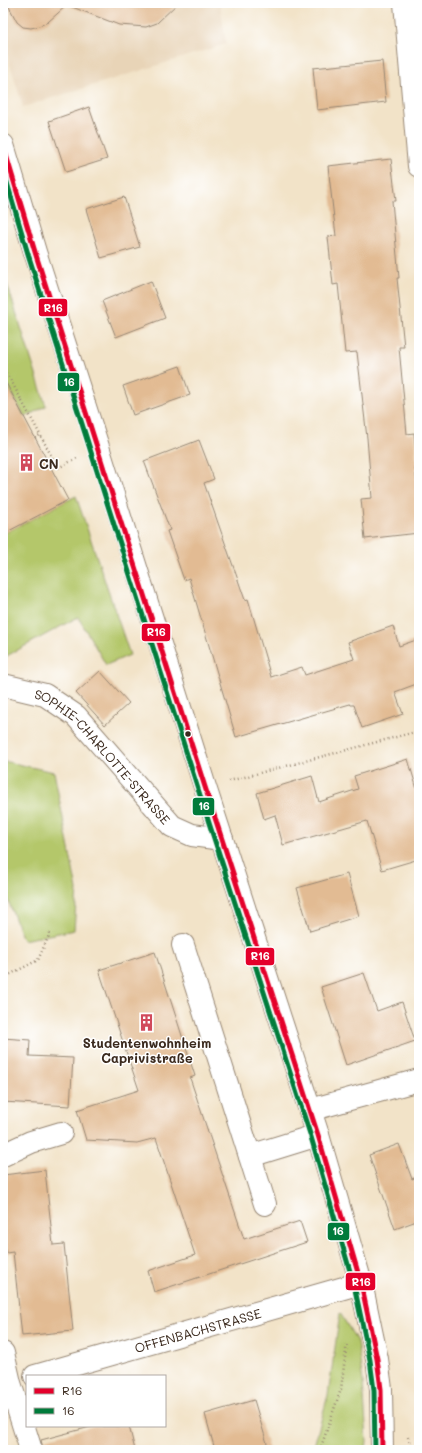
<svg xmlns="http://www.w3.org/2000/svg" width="422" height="1453" font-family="Mali,sans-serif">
<rect width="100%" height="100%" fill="#fff"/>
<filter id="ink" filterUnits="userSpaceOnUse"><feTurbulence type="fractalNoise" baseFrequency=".025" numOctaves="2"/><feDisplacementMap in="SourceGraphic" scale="8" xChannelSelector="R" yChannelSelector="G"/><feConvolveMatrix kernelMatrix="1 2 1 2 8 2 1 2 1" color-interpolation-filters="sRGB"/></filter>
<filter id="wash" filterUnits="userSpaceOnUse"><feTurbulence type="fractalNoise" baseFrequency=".012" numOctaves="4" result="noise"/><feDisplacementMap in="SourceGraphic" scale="16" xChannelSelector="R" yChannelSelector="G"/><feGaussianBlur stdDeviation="0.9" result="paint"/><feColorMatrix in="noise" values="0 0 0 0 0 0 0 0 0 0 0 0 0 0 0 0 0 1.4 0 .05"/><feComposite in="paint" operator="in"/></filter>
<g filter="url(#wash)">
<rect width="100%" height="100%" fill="#f2e3c8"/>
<polygon fill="#e8d4b7" points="3,3 220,3 226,44 23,107 3,41"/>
<g fill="#b4c76a" stroke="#787844">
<polygon points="3,271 46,406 25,417 3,377"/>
<polygon points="76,496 130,655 106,665 78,617 3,658 3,534"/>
<polygon points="3,761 54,772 77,890 74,930 23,940 3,887"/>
<polygon points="340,1313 357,1341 363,1382 367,1441 366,1450 310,1450 314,1446 328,1395"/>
</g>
<g id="blocks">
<g fill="#e2bb93">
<polygon points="7,3 178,3 157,23 146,27 119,25 67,5 48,22 39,26 31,28 23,27 17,22"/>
<polygon points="382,61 386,102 317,110 313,68"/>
<polygon points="89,107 107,159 66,172 49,121"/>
<polygon points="391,159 396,201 392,201 399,278 397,278 404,347 399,347 407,434 414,433 417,468 415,468 419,501 419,533 365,539 361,499 372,498 367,438 357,352 345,353 338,284 333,285 328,237 336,236 328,166"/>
<polygon points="124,197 140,247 101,258 86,209"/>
<polygon points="151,281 165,318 116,337 102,301"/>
<polygon points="180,366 190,395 133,415 123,386"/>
<polygon points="3,377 68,500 3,534"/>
<polygon points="199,440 214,479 204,483 245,600 248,599 271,677 302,667 305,675 354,659 348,642 393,626 399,646 419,639 419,683 395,692 403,714 362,728 354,705 351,705 350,704 236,737 189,578 184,580 167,531 170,530 144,461"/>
<polygon points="100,671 129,703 105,725 76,693"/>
<polygon points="408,759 419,796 419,859 382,870 367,821 283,845 275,815 264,819 257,793 312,776 319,802 358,789 354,776"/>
<polygon points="347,874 359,916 310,931 297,888"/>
<polygon points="155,952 195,1076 190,1078 244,1239 300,1221 307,1242 154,1292 148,1271 195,1255 156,1138 137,1143 86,1140 77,1110 139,1090 99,970"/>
<polygon points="364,973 377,1011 402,1002 415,1041 346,1065 321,987"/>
<polygon points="3,1038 30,1040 29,1056 73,1058 70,1106 3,1102"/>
<polygon points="399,1144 412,1179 419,1176 419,1220 395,1229 369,1155"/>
<polygon points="45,1170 53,1245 64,1244 73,1331 22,1336 13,1252 6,1253 3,1228 3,1175"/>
<polygon points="254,1400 269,1450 215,1450 205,1414"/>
<polygon points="94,1426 129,1426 135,1450 43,1450 41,1440"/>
</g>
</g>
</g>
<g filter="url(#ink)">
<use href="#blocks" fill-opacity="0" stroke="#968673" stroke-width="1"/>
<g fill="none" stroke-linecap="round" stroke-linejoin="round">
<defs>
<g id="minor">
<polyline points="405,3 419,166"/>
<polyline points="3,145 35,252 98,447 205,787 318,1135 361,1283 377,1359 381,1389 382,1450"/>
<path id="s1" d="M 3,685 L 45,695 L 76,716 L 172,826 L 192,835 L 222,839"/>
<polyline points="183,945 265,1204"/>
<polyline points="310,1110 419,1080"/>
<polyline points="3,1155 31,1142 61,1133"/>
<polyline points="250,1156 318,1135"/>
<polyline points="3,1353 10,1383 31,1450"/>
<path id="s2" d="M 35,1376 L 361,1283"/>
</g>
</defs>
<use href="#minor" stroke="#968673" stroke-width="24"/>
<g stroke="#968673" stroke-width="2.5" stroke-dasharray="1 3" stroke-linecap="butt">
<polyline points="3,366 58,468 77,458"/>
<polyline points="35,438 40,435"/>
<polyline points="229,781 415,732 419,733"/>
<polyline points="3,978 38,960 50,933"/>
<polyline points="408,1437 412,1450"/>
<polyline points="320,1450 341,1389 347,1342"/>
</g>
<use href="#minor" stroke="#fff" stroke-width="22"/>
<defs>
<polyline id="bus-1" points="3,145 35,252 205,787 318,1135 361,1283 377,1359 381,1389 382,1450"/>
<polyline id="bus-2" points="3,169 28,254 198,789 311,1137 354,1285 370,1360 374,1390 375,1450"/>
</defs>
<use href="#bus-1" stroke="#fff" stroke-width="8"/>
<use href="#bus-2" stroke="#fff" stroke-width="8"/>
<use href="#bus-1" stroke="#e4002b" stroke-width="5"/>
<use href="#bus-2" stroke="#007b3b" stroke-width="5"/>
</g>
</g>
<defs>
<symbol id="building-bare" viewBox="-9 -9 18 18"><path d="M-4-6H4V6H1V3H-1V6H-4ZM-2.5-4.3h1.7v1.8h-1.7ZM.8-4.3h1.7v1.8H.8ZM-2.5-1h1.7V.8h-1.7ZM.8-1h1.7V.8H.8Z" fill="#d1495b" stroke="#fff" stroke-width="2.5" paint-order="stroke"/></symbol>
</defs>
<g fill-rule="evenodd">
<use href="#building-bare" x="14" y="450" width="25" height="25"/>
<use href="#building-bare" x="134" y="1010" width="25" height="25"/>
</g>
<circle fill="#3b2a1e" stroke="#fff" stroke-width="1.5" cx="188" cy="734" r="3.5"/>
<g text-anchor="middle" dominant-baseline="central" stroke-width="3" stroke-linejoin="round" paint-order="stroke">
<g font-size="13" font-weight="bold" fill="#3b2a1e" stroke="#fff" text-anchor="start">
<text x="39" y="463">CN</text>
<text x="147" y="1042" text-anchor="middle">Studentenwohnheim<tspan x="147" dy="15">Caprivistraße</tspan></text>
</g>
<g font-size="13" fill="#3b2a1e" stroke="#fff">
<text stroke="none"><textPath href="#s1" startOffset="127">SOPHIE-CHARLOTTE-STRASSE</textPath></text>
<text stroke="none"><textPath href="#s2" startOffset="169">OFFENBACHSTRASSE</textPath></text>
</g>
</g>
<g stroke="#fff" stroke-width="1.5">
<rect x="38" y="298" width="30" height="19" rx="4" fill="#e4002b"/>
<rect x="57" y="372" width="23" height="20" rx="4" fill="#007b3b"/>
<rect x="141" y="623" width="30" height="19" rx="4" fill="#e4002b"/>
<rect x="192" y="797" width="23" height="19" rx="4" fill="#007b3b"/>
<rect x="245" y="947" width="30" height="19" rx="4" fill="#e4002b"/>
<rect x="327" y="1222" width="23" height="19" rx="4" fill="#007b3b"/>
<rect x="345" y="1272" width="31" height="19" rx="4" fill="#e4002b"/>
</g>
<g font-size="11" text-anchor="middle" font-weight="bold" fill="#fff">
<text x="53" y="312">R16</text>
<text x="69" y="386">16</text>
<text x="156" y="636">R16</text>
<text x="204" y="810">16</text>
<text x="260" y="960">R16</text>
<text x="338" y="1235">16</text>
<text x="361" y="1286">R16</text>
</g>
<rect width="422" height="1453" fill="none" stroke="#fff" stroke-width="16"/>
<rect x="26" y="1375" width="140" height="52" fill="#ffffff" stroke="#b1aaa5"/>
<rect x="34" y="1388" width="20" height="6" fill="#e4002b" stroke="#b1aaa5"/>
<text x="62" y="1395" font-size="12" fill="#3b2a1e">R16</text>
<rect x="34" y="1408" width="20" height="6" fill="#007b3b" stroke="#b1aaa5"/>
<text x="62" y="1415" font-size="12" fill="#3b2a1e">16</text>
</svg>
